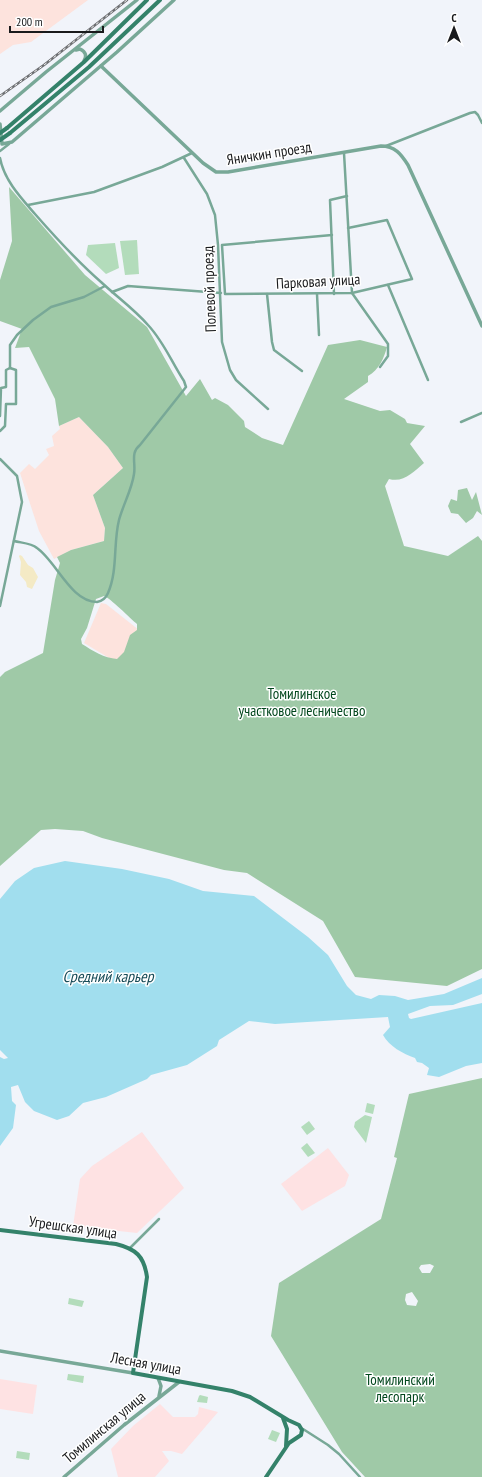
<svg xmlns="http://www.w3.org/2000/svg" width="482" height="1477" font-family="'PT Sans Narrow',sans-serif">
<rect width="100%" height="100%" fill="#f1f4fa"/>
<g fill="#fde3dd">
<polygon points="0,0 88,0 31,42 13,45 0,54"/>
<polygon points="79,417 108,447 123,468 93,495 105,528 104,541 71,550 54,559 39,531 20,473 29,464 35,469 49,455 46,449 54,446 52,436 60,429 59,426"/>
<polygon points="101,603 106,604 144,634 126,668 84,643"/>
</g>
<g fill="#fee2e3">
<polygon points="142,1132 184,1188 137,1233 73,1226 80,1179 92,1166"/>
<polygon points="328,1148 349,1175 345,1186 302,1211 281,1184"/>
<polygon points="0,1379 37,1385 33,1414 0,1409"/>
<polygon points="160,1404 173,1417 195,1417 198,1414 199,1407 218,1412 182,1454 171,1451 162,1451 169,1461 155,1477 118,1477 111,1449 133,1426"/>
</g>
<g fill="#b3dcbb">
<polygon points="137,240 139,274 125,275 120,241"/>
<polygon points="115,243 119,268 106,274 86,255 88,245"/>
<polygon points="367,1103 375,1105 373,1114 365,1112"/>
<polygon points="365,1115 372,1117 366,1143 354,1127 355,1122"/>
<polygon points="309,1121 315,1129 307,1135 301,1127"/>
<polygon points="307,1143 315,1153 308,1157 301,1148"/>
<polygon points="69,1298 84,1301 82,1307 68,1304"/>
<polygon points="68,1374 84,1376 83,1383 67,1380"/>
<polygon points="200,1395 208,1397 207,1403 197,1402 199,1396"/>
<polygon points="272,1430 280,1433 276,1442 268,1439"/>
<polygon points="17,1451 30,1453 29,1460 16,1458"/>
</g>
<g fill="#9fc9a7" fill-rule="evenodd">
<path d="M 9,187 L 85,275 L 147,327 L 186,396 L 200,379 L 212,400 L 215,398 L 228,405 L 244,421 L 245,427 L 262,438 L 283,445 L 328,345 L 360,340 L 387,347 C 384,358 379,370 368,376 L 368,382 L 344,399 L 380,411 L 390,410 L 405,419 L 407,423 L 425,426 L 410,444 L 424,463 C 413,472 404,483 389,479 L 385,486 L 404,546 L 448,556 L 478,536 L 482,541 L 482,969 L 447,986 L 355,977 L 323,921 L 247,873 L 224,870 L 102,838 L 83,831 L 55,829 L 41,830 L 0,866 L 0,677 L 5,672 L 43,653 L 55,580 L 60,563 L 57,557 L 71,550 L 104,541 L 105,528 L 93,495 L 123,468 L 108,447 L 79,417 L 59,426 L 55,399 L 29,347 L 15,348 L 22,329 L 0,321 L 0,280 L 12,241 ZM 104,596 C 109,597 131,619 137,624 L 137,630 L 130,635 L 124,652 L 117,659 C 104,658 93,651 82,644 L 81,639 L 87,628 L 96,599 Z"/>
<polygon points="467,488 472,500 476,492 482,515 477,511 473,518 466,523 458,514 451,513 448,506 451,499 457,501 458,490"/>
<path d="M 482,1078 L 482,1477 L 365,1477 L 342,1452 L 271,1336 L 279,1283 L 381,1219 L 397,1158 L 394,1157 L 409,1094 ZM 430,1264 L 434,1266 L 430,1273 L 422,1273 L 419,1268 L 421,1265 ZM 412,1292 L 418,1301 L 416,1306 L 407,1305 L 405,1300 L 406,1294 Z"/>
</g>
<polygon fill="#f4eac5" points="20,555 22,556 28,565 33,568 38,577 32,589 27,587 26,582 20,575 21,562 19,556"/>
<path fill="#a1deee" d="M 65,861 L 122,869 L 169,879 L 203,891 L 254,896 L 308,937 L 328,955 L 347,986 L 356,995 L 371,999 L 379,995 L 395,996 L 408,1000 L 444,994 L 482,978 L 482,994 L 453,1005 L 430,1006 L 408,1014 L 409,1018 L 411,1019 L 482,1003 L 482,1063 L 466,1066 L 439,1077 L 427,1075 L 429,1068 L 422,1063 L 417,1062 L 415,1058 C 403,1054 389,1046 383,1035 L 390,1027 L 388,1017 L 275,1024 L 249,1021 L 219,1040 L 217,1046 L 187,1065 L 151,1075 L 147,1079 L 106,1097 L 83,1103 L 69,1116 L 57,1120 L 34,1111 L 25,1102 L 18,1085 L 11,1087 L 12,1101 L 16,1105 L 13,1128 L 0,1146 L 0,1057 L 4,1059 L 8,1058 L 0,1050 L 0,899 L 15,881 L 34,868 Z"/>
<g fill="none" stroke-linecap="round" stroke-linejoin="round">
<g stroke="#78a897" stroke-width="2.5">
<polyline points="386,146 470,113 475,112 478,115 482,123"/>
<polyline points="0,151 9,144"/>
<polyline points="344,153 352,293 388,344 388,356 380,367"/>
<path d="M 0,158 C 4,180 21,198 35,214 C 56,238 77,261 101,282 C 117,297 134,309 148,325 C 164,342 172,363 184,381 L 186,387 L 140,445 C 130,453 136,463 134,474 C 132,489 123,505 119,520 C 113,544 118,570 108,593 C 106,598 102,601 97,602 C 71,602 56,561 37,548 C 31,543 22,543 14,541"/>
<polyline points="184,158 207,194 215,215 218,245 222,342 230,370 236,380 268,409"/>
<polyline points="28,205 94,192 162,167 192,153"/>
<polyline points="332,235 222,245 225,294 352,293 412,279 387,220 348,228"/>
<polyline points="388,285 428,380"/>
<polyline points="112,292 128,286 221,293"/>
<polyline points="267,294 272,342 274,350 302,371"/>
<polyline points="317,294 319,335"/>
<polyline points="334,294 330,200 347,196"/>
<polyline points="10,368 10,345 17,335 33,320 51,307 84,297 105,286"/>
<polyline points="0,416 1,388 6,387 6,370 10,368"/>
<polyline points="461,422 482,413"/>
<polyline points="0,431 5,426 6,404 16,404 16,370 10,368"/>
<polyline points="0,459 17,476 22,502 0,606"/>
<polyline points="130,1248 159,1219"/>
<polyline points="303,1429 328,1445 339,1454 360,1477"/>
</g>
<g stroke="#78a897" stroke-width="3.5">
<path d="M 76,50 L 80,49 C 86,52 87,56 84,61"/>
<path d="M 101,66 L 203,163 L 216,172 L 228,172 L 381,146 C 395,146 401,154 408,165 L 482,326"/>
<polyline points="0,111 46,72 137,0"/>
<polyline points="0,124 2,144 12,142 117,52 174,0"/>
<polyline points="0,1351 133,1373"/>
<polyline points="158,1378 161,1386 159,1396"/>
<polyline points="64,1477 124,1425 179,1382"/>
</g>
<g stroke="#34826a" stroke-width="4">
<polyline points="7,128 84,62 147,0"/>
<polyline points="10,133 89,67 160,0"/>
<path d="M 0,1230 L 116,1244 C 136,1249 144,1256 147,1277 L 133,1373 L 232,1391 L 250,1397 L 288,1420 L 299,1425 L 302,1430 L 301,1435 L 289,1443 L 266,1477"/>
<polyline points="283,1418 287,1429 286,1446"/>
</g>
<defs>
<polyline id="rail" points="0,96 44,65 127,0"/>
</defs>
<use href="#rail" stroke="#6d6f72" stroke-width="2.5"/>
<use href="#rail" stroke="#fff" stroke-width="1" stroke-dasharray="3" stroke-linecap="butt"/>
<g stroke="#34826a" stroke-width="4">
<polyline points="0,133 7,128"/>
<polyline points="0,140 10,133"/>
</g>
</g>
<g text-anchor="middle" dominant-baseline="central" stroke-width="3" stroke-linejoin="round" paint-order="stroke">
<g font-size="15" fill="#191a1c" stroke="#fff">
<text transform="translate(269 153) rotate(-9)">Яничкин проезд</text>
<text transform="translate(318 281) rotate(-3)">Парковая улица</text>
<text transform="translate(209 289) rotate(-92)">Полевой проезд</text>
<text transform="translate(73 1227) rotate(8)">Угрешская улица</text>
<text transform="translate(146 1363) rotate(10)">Лесная улица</text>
<text transform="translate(104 1427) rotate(-40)">Томилинская улица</text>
</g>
<g font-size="15" fill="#00461c" stroke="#fff">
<text x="302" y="693">Томилинское<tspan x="302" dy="17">участковое лесничество</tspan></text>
<text x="400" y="1379">Томилинский<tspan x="400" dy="17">лесопарк</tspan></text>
</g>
<g font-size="16" font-style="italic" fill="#184c58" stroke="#fff">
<text x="108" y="976">Средний карьер</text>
</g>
</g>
<g transform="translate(454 28)" stroke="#ffffff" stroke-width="3" paint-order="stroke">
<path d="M0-3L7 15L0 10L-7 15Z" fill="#191a1c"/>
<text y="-6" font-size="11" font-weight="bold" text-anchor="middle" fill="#191a1c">С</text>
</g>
<path d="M10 26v6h93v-6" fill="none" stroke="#191a1c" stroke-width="2"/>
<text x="16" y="26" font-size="12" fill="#191a1c" stroke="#ffffff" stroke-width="3" paint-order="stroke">200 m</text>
</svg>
